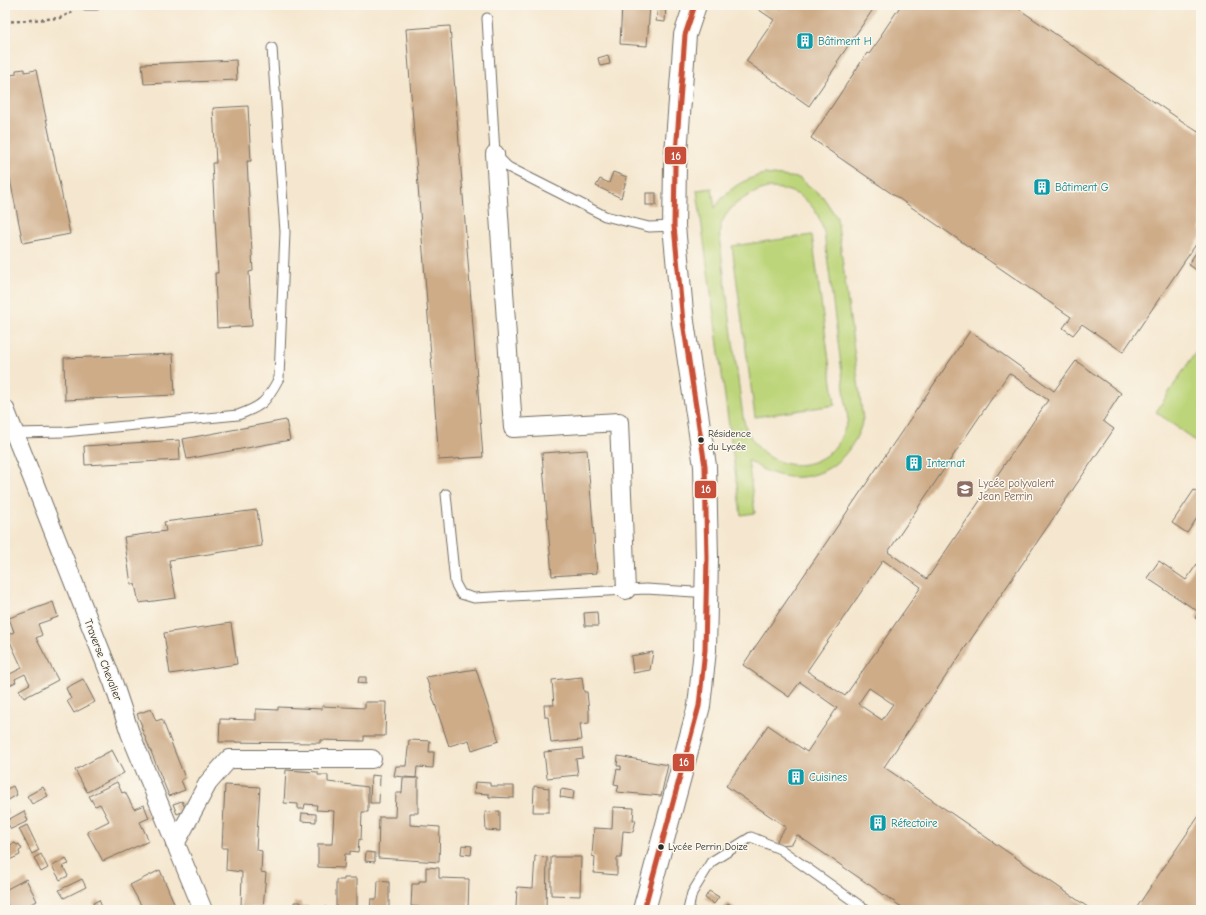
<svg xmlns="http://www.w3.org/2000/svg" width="1206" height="915" font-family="'Comic Neue',sans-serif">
<rect width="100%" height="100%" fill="#fbf7ec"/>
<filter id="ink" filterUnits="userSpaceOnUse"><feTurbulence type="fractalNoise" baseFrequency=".025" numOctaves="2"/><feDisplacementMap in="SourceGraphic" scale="8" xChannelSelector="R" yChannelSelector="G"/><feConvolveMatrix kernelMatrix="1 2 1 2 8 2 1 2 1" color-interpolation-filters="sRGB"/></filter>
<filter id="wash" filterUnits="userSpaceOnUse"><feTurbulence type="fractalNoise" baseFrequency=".012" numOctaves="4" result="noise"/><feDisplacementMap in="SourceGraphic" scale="16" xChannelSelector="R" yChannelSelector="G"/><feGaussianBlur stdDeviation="0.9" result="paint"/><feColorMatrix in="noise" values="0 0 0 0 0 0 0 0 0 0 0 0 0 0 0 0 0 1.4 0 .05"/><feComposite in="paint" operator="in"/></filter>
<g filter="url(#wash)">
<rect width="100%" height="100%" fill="#f5e7cf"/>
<g fill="#bdd57a" stroke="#748052" fill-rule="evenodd">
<path d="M 764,174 L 799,178 L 823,197 L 837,218 L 863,420 C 851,463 813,489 769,472 C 761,470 754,463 748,460 L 755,513 L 741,515 L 697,190 L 712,188 L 715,208 C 727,189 742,180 764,174 ZM 767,188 C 798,188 816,202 824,232 L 848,420 C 843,433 838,448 825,456 C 790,479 750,454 743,417 L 720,244 C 720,238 719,230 721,225 C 728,205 748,194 767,188 Z"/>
<polygon points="812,235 835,405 755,417 732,246"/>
<polygon points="1201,344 1201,445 1156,412"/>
</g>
<g id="blocks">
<g fill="#ceac88" fill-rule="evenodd">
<polygon points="622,5 650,5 647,46 620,44"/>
<polygon points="658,5 666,5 665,22 656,21"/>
<polygon points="752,5 774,5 781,9 784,5 876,5 837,62 838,63 809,106 746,61 774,20"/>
<polygon points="901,5 1013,5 1198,132 1201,128 1201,237 1123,352 1082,324 1073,335 1063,328 1071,317 811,138 867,53 869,54 882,36 881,35"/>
<polygon points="450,26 483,457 439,460 406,29"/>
<polygon points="608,55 610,64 600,66 598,58"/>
<polygon points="236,60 237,80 144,84 142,64"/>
<polygon points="25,69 25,72 36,70 70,234 23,243 5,155 5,76 16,74 16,70"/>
<polygon points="248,106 251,161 247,161 253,271 249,272 252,326 217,328 215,273 218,273 212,163 216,163 213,108"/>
<polygon points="613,172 627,177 621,198 596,186 600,179 609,183"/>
<rect x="646" y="193" width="10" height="12"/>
<polygon points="1201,246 1201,269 1199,272 1188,264"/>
<path d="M 970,331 L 1054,391 L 1076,361 L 1121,393 L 1103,421 L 1114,429 L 884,767 L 1092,910 L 906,910 L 797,835 L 792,844 L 781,845 L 778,844 L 777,840 L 786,827 L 726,786 L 768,725 L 807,752 L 837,708 L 800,682 L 789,697 L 743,665 ZM 1009,373 L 1048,400 L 927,579 L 888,552 ZM 883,560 L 921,587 L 845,696 L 807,671 ZM 869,688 L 893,704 L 882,720 L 858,704 Z"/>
<polygon points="173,354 175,395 65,400 64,358"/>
<polygon points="286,420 290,440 187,459 183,439"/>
<polygon points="179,440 180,460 85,465 84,446"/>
<polygon points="587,450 597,573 552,576 542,453"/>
<polygon points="1194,490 1201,494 1201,512 1187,533 1172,523"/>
<polygon points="257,510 262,546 169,560 176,598 139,603 135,584 131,584 124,537 166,531 164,522"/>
<polygon points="1201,558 1201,622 1195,618 1199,612 1147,578 1159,561 1186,580"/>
<polygon points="53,602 58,617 38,624 42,635 36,638 58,680 24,698 19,690 30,684 25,674 15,679 16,682 10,685 6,676 22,668 7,635 14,632 9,618"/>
<polygon points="597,612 598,626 585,626 584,613"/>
<polygon points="231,623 237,664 170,674 164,633"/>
<polygon points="653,652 650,670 633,673 631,656"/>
<polygon points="476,669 499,741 472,750 469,740 449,746 426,677"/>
<polygon points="359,677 366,677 366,684 358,683"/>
<polygon points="582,677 584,692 587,692 589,712 589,723 580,724 582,740 551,743 548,717 545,717 544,705 554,705 552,680"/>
<polygon points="83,679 95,702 74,713 67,701 71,699 66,688"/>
<polygon points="365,702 386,702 385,736 364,736 364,741 320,740 320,743 219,742 220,719 256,720 256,709 278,710 278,707 322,709 322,706 365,708"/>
<polygon points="151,709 156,721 162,719 185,778 181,780 185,790 169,796 141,727 142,726 137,714"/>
<polygon points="409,740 430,741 429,752 434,752 433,768 417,767 416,778 394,776 396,766 406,766"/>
<polygon points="582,748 583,758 576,759 578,775 547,778 544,752"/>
<polygon points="112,750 124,773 87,792 75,770"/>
<polygon points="618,756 668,765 661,796 617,792 619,785 614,784 617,769 621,770 621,766 617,766"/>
<polygon points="286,770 318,772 318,775 328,775 328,782 368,787 368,812 362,812 361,840 359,839 358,852 350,851 350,854 345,854 344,868 318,867 318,844 332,844 334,811 316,810 317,805 305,804 304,809 298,809 298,804 284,803"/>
<polygon points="371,775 380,776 379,803 370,803"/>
<polygon points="403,778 418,778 418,813 410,813 410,825 440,827 439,862 378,858 379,817 395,817 396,793 402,793"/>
<polygon points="117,782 122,793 125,792 134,809 144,805 149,818 140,822 149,841 103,861 87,832 109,821 100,804 95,806 89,796"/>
<polygon points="475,782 490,783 490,786 514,786 514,798 489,797 489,794 474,793"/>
<polygon points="225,785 260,787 256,850 262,851 261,872 266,873 263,908 241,907 242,872 226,870 227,848 222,848"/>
<polygon points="13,786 17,795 5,802 5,790"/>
<polygon points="534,786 549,788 549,812 533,812"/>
<polygon points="43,787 48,796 32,804 27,796"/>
<polygon points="561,789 574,791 573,799 560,797"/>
<polygon points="182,801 186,810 177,814 173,804"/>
<polygon points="5,805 9,813 5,817"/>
<polygon points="613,807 634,808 633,820 636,820 633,832 623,831 621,858 617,858 617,875 594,873 595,857 592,856 594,828 612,829"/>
<polygon points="24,811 28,821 11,829 6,821"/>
<polygon points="500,811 500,831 486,830 485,812"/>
<polygon points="302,813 316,814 316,822 301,821"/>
<polygon points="1201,813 1201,910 1135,910 1162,870"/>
<polygon points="27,825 39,850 32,854 19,829"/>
<polygon points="15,843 17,845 19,844 22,849 19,851 20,855 7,861 5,851 11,848 10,845"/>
<polygon points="462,845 472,846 471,855 461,854"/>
<polygon points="366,852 375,853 375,862 365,861"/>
<polygon points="41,854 48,868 41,872 34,858"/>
<polygon points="535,856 547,857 546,910 513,910 513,908 516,908 517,887 533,888"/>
<polygon points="551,857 581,857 580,896 551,895"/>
<polygon points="66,859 69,864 63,866 68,876 60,880 52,866"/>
<polygon points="426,867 439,868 439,878 469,879 468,910 421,910 419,907 411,906 412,884 419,884 419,881 426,881"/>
<polygon points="160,870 177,910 141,910 139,906 141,905 130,885"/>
<polygon points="344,878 357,878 357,910 336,910 336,880 344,880"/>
<polygon points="26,879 37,901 31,904 34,910 5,910 5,907 8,906 5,900 5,884 7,889"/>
<polygon points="82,879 86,887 64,898 59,890"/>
<polygon points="378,881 389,882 389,910 370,910 371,899 377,899"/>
<polygon points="709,891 719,897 714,904 705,898"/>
<polygon points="99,900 102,907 103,910 96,910 93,903"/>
<polygon points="294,902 301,902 301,906 308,906 307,910 294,910"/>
<polygon points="728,903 735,908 738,910 722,910"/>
<rect x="315" y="907" width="11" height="3"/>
</g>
</g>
</g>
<g filter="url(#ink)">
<use href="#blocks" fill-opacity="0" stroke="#726d64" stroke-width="1"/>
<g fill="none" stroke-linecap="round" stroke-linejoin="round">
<defs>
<g id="service">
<polyline points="86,5 96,5"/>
<polyline points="487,18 495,154 508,167 605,216 649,227 674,226"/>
<path d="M 15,433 L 64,432 L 238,415 C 263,406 266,402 279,378 L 285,232 L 272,48"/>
<polyline points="446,494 455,583 461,594 474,598 646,589 694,592 707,590"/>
<polyline points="688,910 692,893 711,862 751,837 780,849 866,910"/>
</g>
<g id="minor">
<polyline points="495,154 513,428 619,422 626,590"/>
<polyline points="5,409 113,682 130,733 203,910"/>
<polyline points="175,844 208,783 229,759 372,759"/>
</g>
<polyline id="tertiary" points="644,910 699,706 705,650 707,558 705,466 683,322 674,226 675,166 685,35 695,5"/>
</defs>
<use href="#service" stroke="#726d64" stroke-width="11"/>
<use href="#minor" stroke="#726d64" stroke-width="20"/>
<use href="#tertiary" stroke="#726d64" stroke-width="24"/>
<polyline stroke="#726d64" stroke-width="2.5" stroke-dasharray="3 3" stroke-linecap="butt" points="5,22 60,18 73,12"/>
<use href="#service" stroke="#fff" stroke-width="9"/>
<use href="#minor" stroke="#fff" stroke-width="18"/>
<use href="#tertiary" stroke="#fff" stroke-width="22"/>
<defs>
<polyline id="bus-1" points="644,910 699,706 705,650 707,558 705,466 683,322 674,226 675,166 685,35 695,5"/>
</defs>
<use href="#bus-1" stroke="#fbf7ec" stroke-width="8"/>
<use href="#bus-1" stroke="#c84f39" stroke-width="5"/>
</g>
</g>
<defs>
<symbol id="building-square" viewBox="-11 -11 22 22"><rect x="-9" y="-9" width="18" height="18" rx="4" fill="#0f9aa8" stroke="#fbf7ec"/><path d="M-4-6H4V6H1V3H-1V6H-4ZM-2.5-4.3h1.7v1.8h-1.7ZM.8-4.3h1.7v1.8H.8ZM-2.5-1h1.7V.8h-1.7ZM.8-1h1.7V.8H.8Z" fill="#fff"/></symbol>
<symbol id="school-square" viewBox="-11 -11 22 22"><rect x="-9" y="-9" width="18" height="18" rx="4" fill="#8d6e63" stroke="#fbf7ec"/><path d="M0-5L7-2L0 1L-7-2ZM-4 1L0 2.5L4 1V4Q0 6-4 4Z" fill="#fff"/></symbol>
</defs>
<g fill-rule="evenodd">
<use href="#building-square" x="795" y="31" width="20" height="20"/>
<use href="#building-square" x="1032" y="177" width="20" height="20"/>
<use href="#building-square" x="904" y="453" width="20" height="20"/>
<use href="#school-square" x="955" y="479" width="20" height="20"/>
<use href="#building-square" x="786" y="767" width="20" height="20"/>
<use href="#building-square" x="868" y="813" width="20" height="20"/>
</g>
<g fill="#2b2b2b" stroke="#fbf7ec" stroke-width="1.5">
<circle cx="701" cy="440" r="3.5"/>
<circle cx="661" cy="847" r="3.5"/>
</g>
<g text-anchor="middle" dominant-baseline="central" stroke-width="3" stroke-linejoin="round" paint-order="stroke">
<g font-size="10" fill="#2b2b2b" stroke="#fbf7ec" text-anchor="start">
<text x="708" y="434">Résidence<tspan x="708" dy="13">du Lycée</tspan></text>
<text x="668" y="847">Lycée Perrin Doize</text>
</g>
<g font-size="11" fill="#0d838f" stroke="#fbf7ec" text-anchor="start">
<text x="818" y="41">Bâtiment H</text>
<text x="1055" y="187">Bâtiment G</text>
<text x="927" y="463">Internat</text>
<text x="809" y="777">Cuisines</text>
<text x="891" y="823">Réfectoire</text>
</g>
<g font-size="11" fill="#785e54" stroke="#fbf7ec" text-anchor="start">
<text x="978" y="483">Lycée polyvalent<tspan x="978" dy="13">Jean Perrin</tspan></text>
</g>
<g font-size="11" fill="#2b2b2b" stroke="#fbf7ec">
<text transform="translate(103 660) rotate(69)">Traverse Chevalier</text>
</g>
</g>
<g stroke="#fbf7ec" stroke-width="1.5">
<rect x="664" y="146" width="23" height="19" rx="4" fill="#c84f39"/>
<rect x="694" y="480" width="23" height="19" rx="4" fill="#c84f39"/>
<rect x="672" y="753" width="23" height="19" rx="4" fill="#c84f39"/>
</g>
<g font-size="11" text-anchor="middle" font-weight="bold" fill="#fff">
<text x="676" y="160">16</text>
<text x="706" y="493">16</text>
<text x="684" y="766">16</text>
</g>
<rect width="1206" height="915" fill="none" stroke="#fbf7ec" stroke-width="20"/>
</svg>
